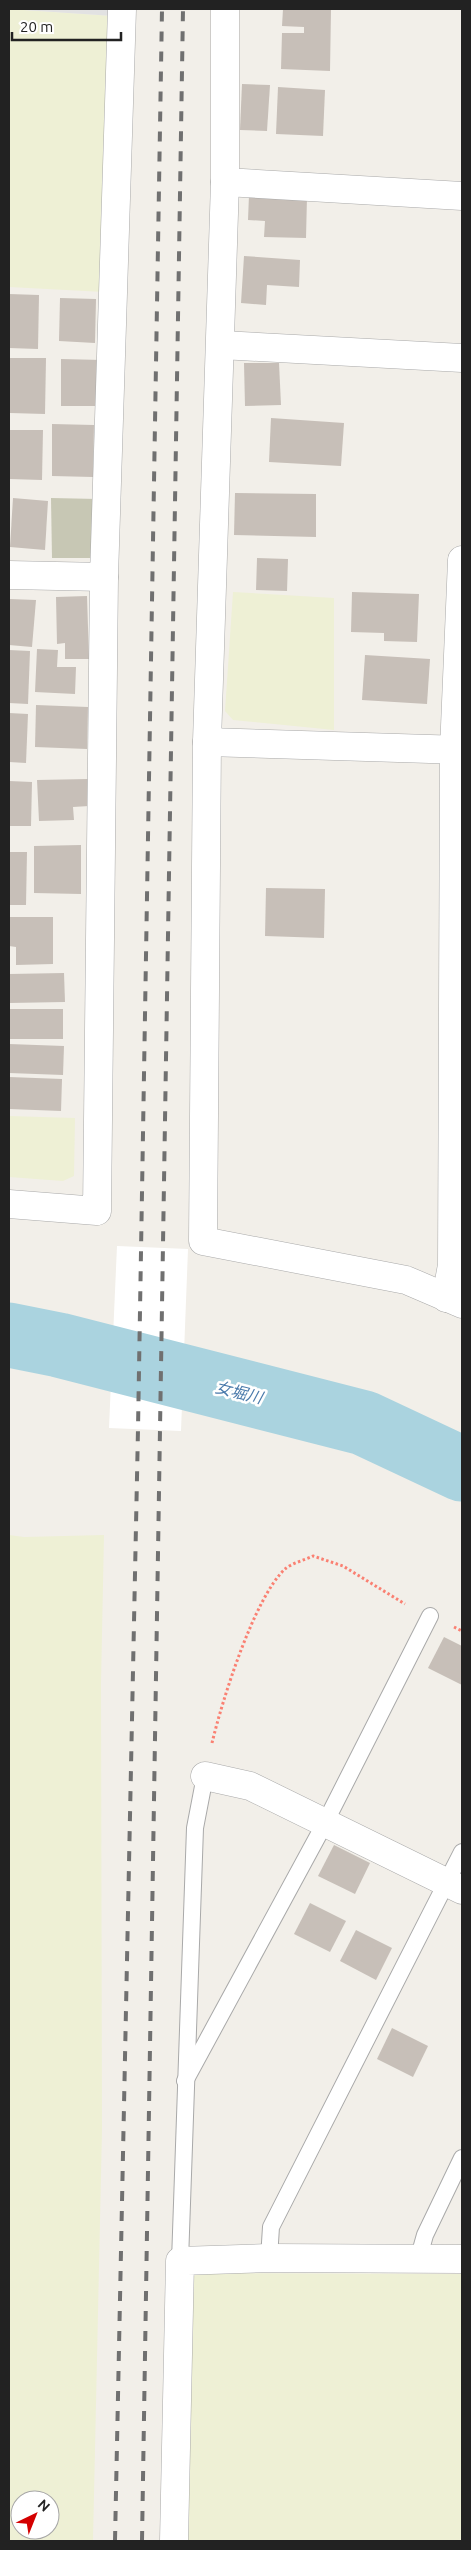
<svg xmlns="http://www.w3.org/2000/svg" width="471" height="2550" font-family="Ubuntu,'Noto Sans JP',sans-serif">
<rect width="100%" height="100%" fill="#f2efe9"/>
<polygon fill="#c7c7b4" points="51,498 98,499 93,558 52,558"/>
<g fill="#eef0d5" fill-rule="evenodd">
<polygon points="9,9 113,16 104,292 9,287"/>
<polygon points="233,592 334,598 334,730 233,720 225,711"/>
<polygon points="9,1116 75,1118 74,1176 63,1181 9,1177"/>
<path d="M 9,1535 L 24,1537 L 104,1535 L 101,1683 L 102,2130 L 93,2541 L 9,2541 ZM 20,2500 L 50,2500 L 50,2530 L 20,2530 Z"/>
<polygon points="197,2273 462,2274 462,2541 185,2541 191,2280"/>
</g>
<polygon fill="#e2e2e2" points="9,9 113,9 113,16"/>
<polygon fill="#fff" points="117,1246 188,1249 181,1431 109,1428"/>
<g fill="none" stroke-linecap="round" stroke-linejoin="round">
<polyline stroke="#aad3df" stroke-width="65" points="9,1335 59,1345 364,1423 462,1469"/>
</g>
<g fill="#c7bfb8">
<polygon points="283,9 331,9 330,71 281,69 282,33 304,33 304,27 282,26"/>
<polygon points="242,84 270,85 267,131 240,130"/>
<polygon points="278,87 325,90 323,136 276,134"/>
<polygon points="249,195 307,197 306,238 264,237 265,221 248,220"/>
<polygon points="244,256 300,260 299,287 267,285 266,305 241,303"/>
<polygon points="9,294 39,295 38,349 9,348"/>
<polygon points="60,298 96,299 95,343 59,341"/>
<polygon points="9,358 46,358 45,414 10,413"/>
<polygon points="61,359 102,360 101,406 61,406"/>
<polygon points="244,363 279,363 281,405 245,406"/>
<polygon points="271,418 344,423 341,466 269,462"/>
<polygon points="52,424 94,425 93,477 52,476"/>
<polygon points="9,430 43,430 42,480 9,479"/>
<polygon points="235,493 316,494 316,537 234,535"/>
<polygon points="13,498 48,501 45,550 10,547"/>
<polygon points="257,558 288,559 287,591 256,590"/>
<polygon points="352,592 419,594 417,642 384,641 384,633 351,632"/>
<polygon points="87,596 89,659 65,659 65,643 57,644 56,597"/>
<polygon points="9,599 36,600 32,647 9,645"/>
<polygon points="37,649 58,650 57,667 76,667 75,694 35,692"/>
<polygon points="9,650 30,651 28,704 9,703"/>
<polygon points="365,655 430,659 427,704 362,700"/>
<polygon points="36,705 88,707 87,749 35,747"/>
<polygon points="9,713 28,714 26,763 9,762"/>
<polygon points="88,779 89,806 73,807 74,820 39,821 37,780"/>
<polygon points="9,781 32,782 31,826 9,826"/>
<polygon points="81,845 81,894 34,893 34,846"/>
<polygon points="9,852 27,852 26,905 9,905"/>
<polygon points="266,888 325,889 324,938 265,936"/>
<polygon points="9,917 53,917 53,964 16,965 16,947 9,946"/>
<polygon points="64,973 65,1002 9,1003 9,974"/>
<rect x="9" y="1009" width="54" height="30"/>
<polygon points="9,1044 64,1046 63,1075 9,1073"/>
<polygon points="9,1077 62,1079 61,1111 9,1109"/>
<polygon points="444,1637 462,1646 462,1685 428,1668"/>
<polygon points="334,1845 370,1863 355,1894 318,1876"/>
<polygon points="310,1903 346,1921 330,1952 294,1934"/>
<polygon points="356,1930 392,1948 376,1980 340,1961"/>
<polygon points="392,2028 428,2046 413,2077 377,2059"/>
</g>
<g fill="none" stroke-linecap="round" stroke-linejoin="round">
<defs>
<g id="lane">
<polyline points="185,2081 325,1823 430,1616"/>
<polyline points="269,2258 271,2227 462,1852"/>
<polyline points="418,2260 425,2235 462,2158"/>
<polyline points="180,2261 195,1828 205,1776"/>
</g>
<g id="street">
<polyline points="225,9 225,182 207,742 203,1241 406,1280 462,1304"/>
<polyline points="225,182 462,196"/>
<polyline points="221,345 462,358"/>
<polyline points="9,575 104,577"/>
<polyline points="207,742 462,750"/>
<polyline points="9,1204 97,1211 104,577 122,9"/>
<polyline points="446,1298 452,1265 454,750 462,560"/>
<polyline points="205,1776 250,1786 462,1890"/>
<polyline points="174,2541 180,2261 269,2258 462,2259"/>
</g>
</defs>
<use href="#lane" stroke="#a9a9a9" stroke-width="18"/>
<use href="#street" stroke="#a9a9a9" stroke-width="29"/>
<g stroke="#fa8072" stroke-width="3" stroke-dasharray="2.5 2.5" stroke-linecap="butt">
<polyline points="454,1627 462,1631"/>
<path d="M 212,1743 C 222,1701 254,1598 285,1569 C 292,1563 305,1560 313,1556 L 343,1566 L 405,1604"/>
</g>
<use href="#lane" stroke="#fff" stroke-width="16"/>
<use href="#street" stroke="#fff" stroke-width="28"/>
<g stroke="#707070" stroke-width="4" stroke-dasharray="10 10" stroke-linecap="butt">
<polyline points="115,2541 138,1429 162,9"/>
<polyline points="142,2541 183,9"/>
</g>
</g>
<g text-anchor="middle" dominant-baseline="central" stroke-width="5" stroke-linejoin="round" paint-order="stroke">
<g font-size="16" font-style="italic" fill="#4a7aab" stroke="#fff">
<text transform="translate(239 1392) rotate(14)">女堀川</text>
</g>
</g>
<rect width="471" height="2550" fill="none" stroke="#222222" stroke-width="20"/>
<g transform="translate(35 2515) rotate(43)"><circle r="24" fill="#ffffff" stroke="#a7a7a7"/>
<path d="M0-4L9 19L0 12L-9 19Z" fill="#d40000"/>
<text y="-8" font-size="14" font-weight="bold" text-anchor="middle" fill="#222222">N</text>
</g>
<path d="M12 32v8h109v-8" fill="none" stroke="#222222" stroke-width="2.5"/>
<text x="20" y="32" font-size="15" fill="#222222" stroke="#ffffff" stroke-width="4" paint-order="stroke">20 m</text>
</svg>
